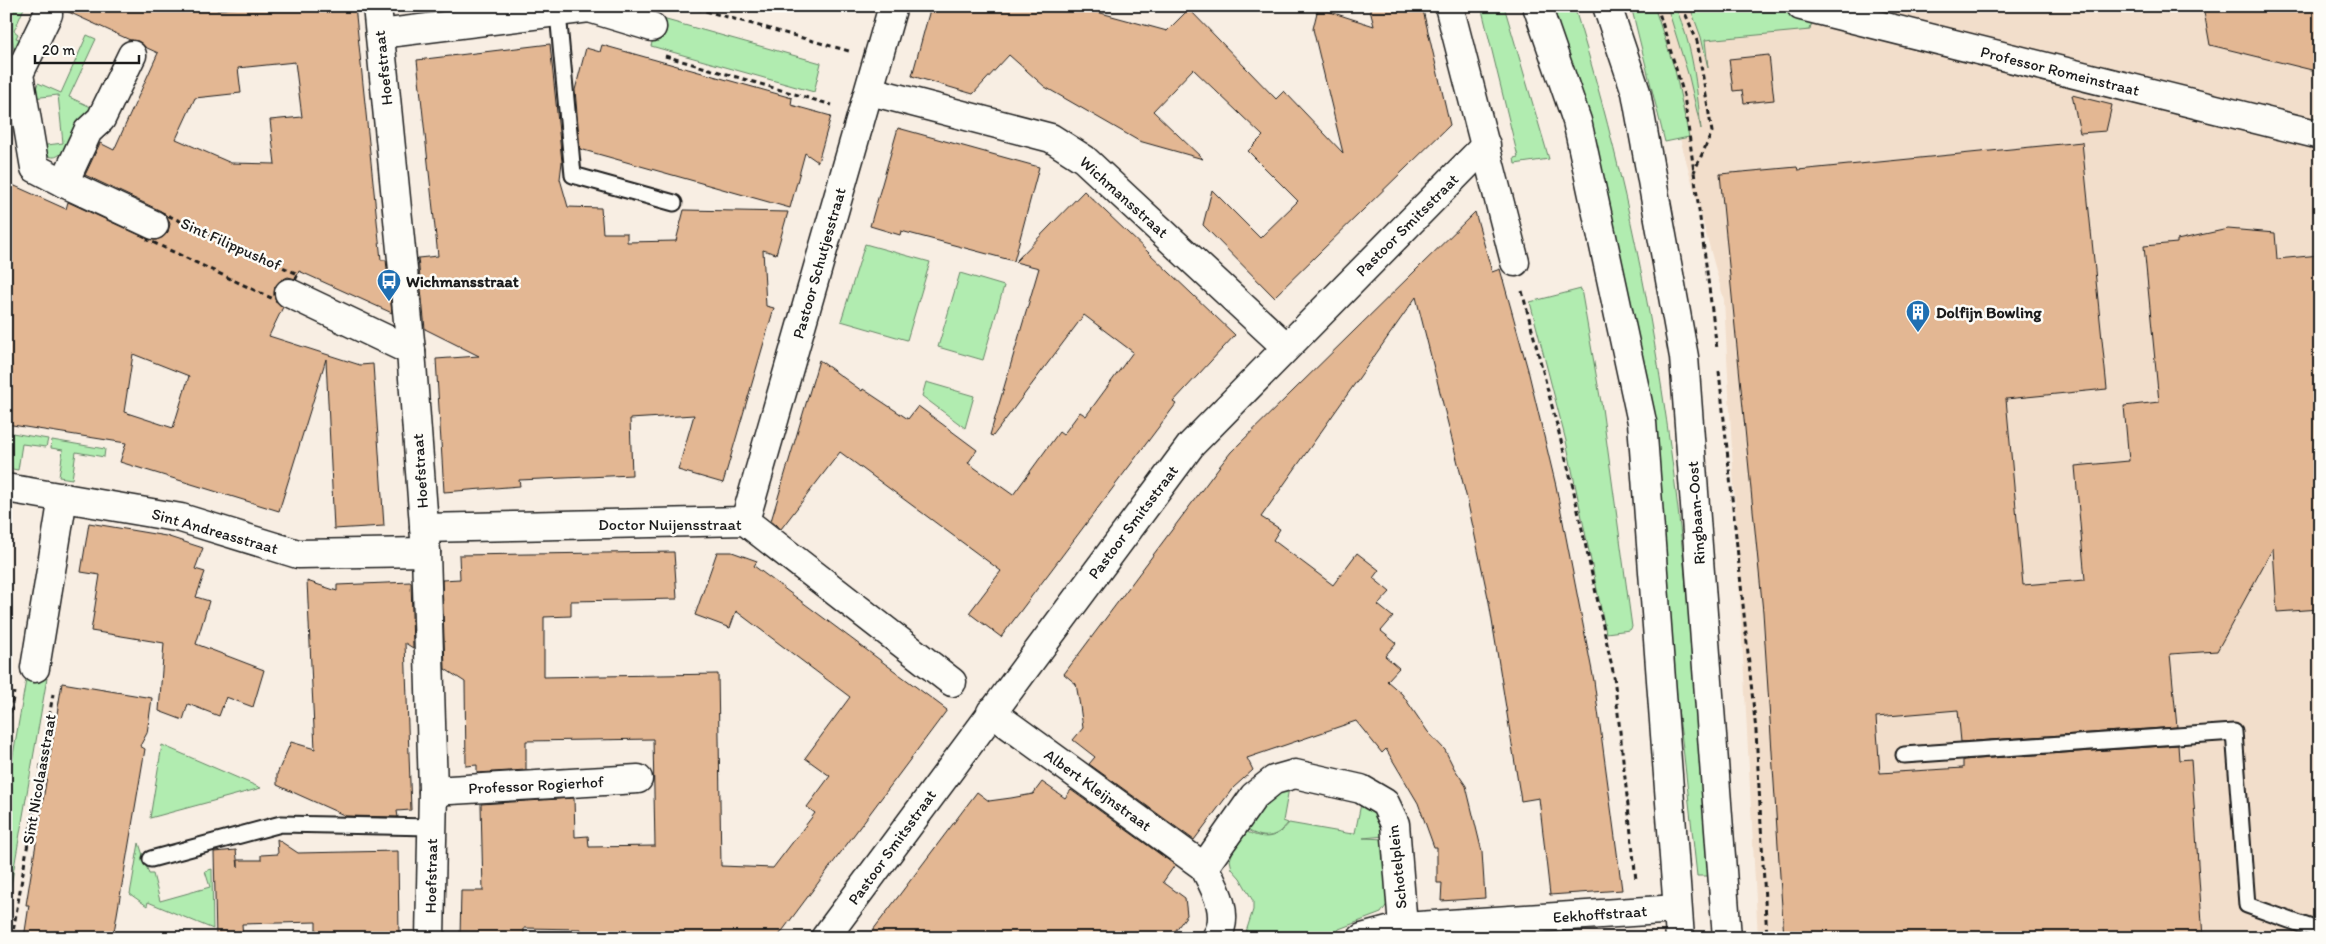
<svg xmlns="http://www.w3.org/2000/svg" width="2326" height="944" font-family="Itim,sans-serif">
<rect width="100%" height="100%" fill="#f8eee3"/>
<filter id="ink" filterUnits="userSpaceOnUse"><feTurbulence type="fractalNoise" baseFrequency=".02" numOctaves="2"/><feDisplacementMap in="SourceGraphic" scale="10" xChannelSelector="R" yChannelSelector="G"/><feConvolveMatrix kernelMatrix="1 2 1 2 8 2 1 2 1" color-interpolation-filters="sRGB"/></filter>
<g filter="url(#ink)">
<polygon fill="#f2decb" points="1644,6 2320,6 2320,938 1758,938 1724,300"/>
<g fill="#b1ecb0" stroke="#668466">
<polygon points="12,6 24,8 14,31 18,34 16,38 25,41 15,60 9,12"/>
<polygon points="1481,6 1504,6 1549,159 1515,164 1514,158 1518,157"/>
<path d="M 1541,6 L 1574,6 C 1613,132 1642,260 1662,390 C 1687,551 1697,714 1709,876 L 1697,876 L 1684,756 L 1648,473 Z"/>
<polygon points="1631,6 1654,6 1675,70 1689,137 1665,142"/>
<path d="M 1667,6 L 1675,6 C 1694,49 1696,83 1701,129 L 1689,77 Z"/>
<polygon points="1692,6 1768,6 1813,17 1810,30 1705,40 1708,68 1701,37 1690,7"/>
<polygon points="659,18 821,63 814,92 651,46"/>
<path d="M 87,35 L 96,39 L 69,97 L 91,107 C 88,113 82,116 78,122 C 69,137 60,176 39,146 L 63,143 L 58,95 L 33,98 L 33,96 L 38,83 L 61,93 Z"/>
<polygon points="865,244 930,262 907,340 841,321"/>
<polygon points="960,273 1004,286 983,360 938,347"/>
<polygon points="1581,289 1602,408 1632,627 1630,630 1606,633 1566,441 1530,302"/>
<polygon points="926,382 974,396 965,428 922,396"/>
<polygon points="6,432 48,439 46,447 22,444 18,470 6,468"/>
<polygon points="52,440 105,449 104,457 76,452 72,479 59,477 63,450 51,448"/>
<polygon points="27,674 47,678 6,914 6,796"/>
<polygon points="162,745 261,788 150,818"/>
<path d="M 1289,788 L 1283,821 L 1288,823 C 1276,839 1263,840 1246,829 L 1270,797 Z"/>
<path d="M 1362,799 L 1378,814 L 1384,836 L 1363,838 L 1386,839 L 1388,903 L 1381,913 L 1339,929 L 1334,938 L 1244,938 L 1253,910 L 1253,901 L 1240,878 L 1232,869 L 1230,860 L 1233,851 L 1247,832 C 1265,840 1276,839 1289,823 L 1352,834 L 1351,833 L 1355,833 Z"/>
<polygon points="139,843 149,874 153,874 160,901 210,887 205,871 212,869 213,929 148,902 147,906 130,894"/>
</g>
<g fill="#e3b793" stroke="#1c1c1c" fill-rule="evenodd">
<path d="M 61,6 L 216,6 L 217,10 L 251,6 L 355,6 L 381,260 L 386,260 L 392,313 L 299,271 L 296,279 L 288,277 L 281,280 L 275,287 L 274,295 L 276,301 L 283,307 L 269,336 L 360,365 L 373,364 L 384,526 L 334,529 L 326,359 L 279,511 L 120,462 L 126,443 L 6,424 L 6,182 L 66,209 L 68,202 L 148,239 L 156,240 L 163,237 L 168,232 L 170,224 L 167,216 L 161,211 L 85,175 L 100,143 L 114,150 L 158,53 L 145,47 L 138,41 L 130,40 L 62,9 ZM 295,62 L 302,117 L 270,120 L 275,164 L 231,163 L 176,139 L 195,98 L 241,93 L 238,68 ZM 133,354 L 189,376 L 173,428 L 124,412 Z"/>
<polygon points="931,6 1075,6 1167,31 1189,9 1276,99 1284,91 1343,153 1313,29 1318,8 1374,26 1369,6 1422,6 1450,125 1274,297 1203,225 1212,190 1260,238 1298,201 1248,151 1263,136 1193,69 1153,111 1203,159 1139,141 1045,87 1009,55 973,94 912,76"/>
<polygon points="2203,6 2320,6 2320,72 2210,45"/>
<polygon points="550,44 562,162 560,179 568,207 601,208 603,233 627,233 627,242 676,241 684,210 788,212 776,254 763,250 766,306 774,308 723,483 678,470 694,415 630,419 632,475 519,480 520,486 444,492 436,359 479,356 425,329 418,258 438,256 417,60"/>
<polygon points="602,45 792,98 791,105 831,116 818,162 805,153 790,208 580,149 575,90 586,48 600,52"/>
<polygon points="1769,55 1774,100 1744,103 1742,90 1733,91 1729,59"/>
<polygon points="2072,95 2112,105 2106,131 2080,133"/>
<polygon points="898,128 1039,167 1014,261 901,231 900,235 870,226"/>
<polygon points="2082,142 2107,389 2006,399 2023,585 2085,580 2075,466 2129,461 2124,406 2159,402 2144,246 2177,243 2177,240 2228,229 2275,233 2277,259 2320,255 2320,609 2277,612 2273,548 2217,651 2170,654 2177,727 1961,742 1958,710 1876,717 1880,773 1963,768 1963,760 2178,745 2179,760 2191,759 2203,938 1784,938 1763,612 1720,174 1797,167 1798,170"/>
<polygon points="1084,191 1235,335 1173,402 1176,404 1001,637 969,613 1001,571 840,452 781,529 771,521 819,360 862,391 863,389 908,419 918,406 977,450 968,463 1013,495 1059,432 1063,435 1080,412 1086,416 1133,352 1084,315 993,436 990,435 1039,268 1015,262"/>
<polygon points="1475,212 1492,272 1500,269 1528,370 1556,486 1594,681 1622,890 1550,895 1539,798 1521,801 1489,602 1467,499 1416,297 1261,517 1280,529 1273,540 1333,585 1357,553 1379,570 1373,578 1390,592 1378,605 1393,617 1381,631 1396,643 1385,656 1399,668 1387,681 1402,694 1428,732 1445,750 1454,768 1466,786 1482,852 1485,898 1441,901 1442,883 1437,883 1437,847 1434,847 1418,803 1386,749 1382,753 1356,721 1247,758 1253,770 1233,788 1194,840 1089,764 1095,757 1073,740 1083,728 1080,706 1076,684 1064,674 1219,467 1231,452"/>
<polygon points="89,523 166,536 203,548 195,569 205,572 196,597 209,601 196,644 264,670 253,707 226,697 219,716 188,704 183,720 159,711 164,643 91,631 100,575 81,572"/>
<polygon points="674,552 677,599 571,601 571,616 544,617 544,677 718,674 721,866 773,868 815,813 807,807 830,776 805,758 850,697 736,611 730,628 695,615 717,552 732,552 757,561 754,566 947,710 777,938 581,938 581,929 524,928 524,938 460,937 461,891 483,891 481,804 574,798 575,837 588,836 589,847 655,846 653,739 526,741 526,770 477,773 477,765 466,766 465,682 445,669 442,580 460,579 459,555"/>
<polygon points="307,581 337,591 337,585 411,582 413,648 405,643 411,810 397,811 398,817 346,816 277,785 277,774 291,742 315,749"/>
<polygon points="62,683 152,698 147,733 140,746 145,749 113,938 24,938 29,905 26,905"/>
<polygon points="1042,782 1065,798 1071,790 1175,865 1163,882 1185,898 1187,915 1170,938 867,938 977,792 989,801 1011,798 1033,794"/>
<polygon points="277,839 298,853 398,851 399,938 316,938 316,922 242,924 243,938 216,938 214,852 236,850 238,867 238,860 261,860 261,855 278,854"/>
</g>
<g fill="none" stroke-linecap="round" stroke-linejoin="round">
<defs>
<g id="service">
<polyline points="558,13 573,175 674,203"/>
<polyline points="1904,755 2234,732 2247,905 2320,931"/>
<polyline points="151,859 281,824 431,827"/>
</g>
<g id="minor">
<polyline points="377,6 411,351 426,552 433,791 430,938"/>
<polyline points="1449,6 1515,262"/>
<polyline points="1801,6 2320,135"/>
<polyline points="48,14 19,74 35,168 64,183"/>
<polyline points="380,34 589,8 652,27"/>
<polyline points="132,55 101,119 88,131 64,183 154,225"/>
<polyline points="870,91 1051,138 1084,159 1286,347"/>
<polyline points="289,293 411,351"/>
<polyline points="6,488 181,518 298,554 426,552"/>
<polyline points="745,521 893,6"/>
<polyline points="424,528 745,521 952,682"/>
<polyline points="35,668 63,497"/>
<polyline points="991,712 1204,867"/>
<polyline points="433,791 638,779"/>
<polyline points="825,938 1191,445 1486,145"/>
<path d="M 1216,938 C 1231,915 1215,888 1204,867 L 1254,796 L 1274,780 L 1295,774 L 1361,789 L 1385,803 L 1395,824 L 1403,927"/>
<polyline points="1362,938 1403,927 1677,909"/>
</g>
<g id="secondary">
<polyline points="1537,6 1577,121 1642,422 1680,938"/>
<polyline points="1607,6 1636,92 1684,357 1727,938"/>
</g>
</defs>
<use href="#service" stroke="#1c1c1c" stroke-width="19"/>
<use href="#minor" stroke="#1c1c1c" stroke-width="31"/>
<use href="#secondary" stroke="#1c1c1c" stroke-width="31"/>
<g stroke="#1c1c1c" stroke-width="3" stroke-dasharray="5 4" stroke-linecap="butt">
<polyline points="688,6 849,51"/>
<polyline points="1657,6 1684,95 1717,349"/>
<polyline points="1682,6 1697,41 1712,132 1694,172"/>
<polyline points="665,56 832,105"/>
<polygon points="160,212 298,274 284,304 148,240"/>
<polyline points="1522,291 1572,483 1614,676 1636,880"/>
<polyline points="1719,371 1756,731 1767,938"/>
<polyline points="6,739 14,692"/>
<polyline points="12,938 53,694"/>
</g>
<use href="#service" stroke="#fdfcf7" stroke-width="15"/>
<use href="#minor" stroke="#fdfcf7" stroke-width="28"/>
<use href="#secondary" stroke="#fdfcf7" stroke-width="28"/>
</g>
</g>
<defs>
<symbol id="bus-pin" viewBox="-11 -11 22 30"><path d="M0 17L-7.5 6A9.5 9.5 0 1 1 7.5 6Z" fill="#1f6fb2" stroke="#fdfcf7"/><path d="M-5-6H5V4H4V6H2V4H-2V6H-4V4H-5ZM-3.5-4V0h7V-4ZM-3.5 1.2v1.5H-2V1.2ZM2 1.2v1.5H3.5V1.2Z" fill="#fff"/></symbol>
<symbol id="building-pin" viewBox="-11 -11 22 30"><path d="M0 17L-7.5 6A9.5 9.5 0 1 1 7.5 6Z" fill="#1f6fb2" stroke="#fdfcf7"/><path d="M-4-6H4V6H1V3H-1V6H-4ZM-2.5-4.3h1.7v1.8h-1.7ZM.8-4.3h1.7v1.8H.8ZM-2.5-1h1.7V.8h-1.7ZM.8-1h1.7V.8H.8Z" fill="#fff"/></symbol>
</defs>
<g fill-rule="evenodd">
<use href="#bus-pin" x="375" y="267" width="28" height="38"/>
<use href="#building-pin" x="1904" y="298" width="28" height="38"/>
</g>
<g text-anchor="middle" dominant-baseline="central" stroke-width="5" stroke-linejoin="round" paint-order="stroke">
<g font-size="16" fill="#1c1c1c" stroke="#fdfcf7">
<text transform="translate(383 68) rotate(-96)">Hoefstraat</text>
<text transform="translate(2060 71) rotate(14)">Professor Romeinstraat</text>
<text transform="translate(1124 197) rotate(42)">Wichmansstraat</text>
<text transform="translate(1407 225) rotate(-45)">Pastoor Smitsstraat</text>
<text transform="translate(231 244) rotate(24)">Sint Filippushof</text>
<text transform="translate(819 263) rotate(-74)">Pastoor Schutjesstraat</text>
<text transform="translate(420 471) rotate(-94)">Hoefstraat</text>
<text transform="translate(1696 513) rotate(-94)">Ringbaan-Oost</text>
<text transform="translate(1133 522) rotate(-53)">Pastoor Smitsstraat</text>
<text x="670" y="524">Doctor Nuijensstraat</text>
<text transform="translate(215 531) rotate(16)">Sint Andreasstraat</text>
<text transform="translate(39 779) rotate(-80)">Sint Nicolaasstraat</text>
<text transform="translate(536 785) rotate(-3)">Professor Rogierhof</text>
<text transform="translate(1098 790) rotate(36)">Albert Kleijnstraat</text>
<text transform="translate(892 847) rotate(-54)">Pastoor Smitsstraat</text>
<text transform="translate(1397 867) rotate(-96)">Schotelplein</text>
<text transform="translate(431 876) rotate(-89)">Hoefstraat</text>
<text transform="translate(1600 914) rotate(-4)">Eekhoffstraat</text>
</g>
<g font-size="16" font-weight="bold" fill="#1c1c1c" stroke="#fdfcf7" text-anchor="start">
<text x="406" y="281">Wichmansstraat</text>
<text x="1936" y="312">Dolfijn Bowling</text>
</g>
</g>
<rect width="2326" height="944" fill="none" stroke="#fdfcf7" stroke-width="25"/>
<rect x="12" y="12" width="2301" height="919" fill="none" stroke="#1c1c1c" stroke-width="2" filter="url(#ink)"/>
<path d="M35 55v8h104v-8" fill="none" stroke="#1c1c1c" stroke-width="2.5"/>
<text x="42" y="55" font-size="15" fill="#1c1c1c" stroke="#fdfcf7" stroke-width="4" paint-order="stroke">20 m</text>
</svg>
